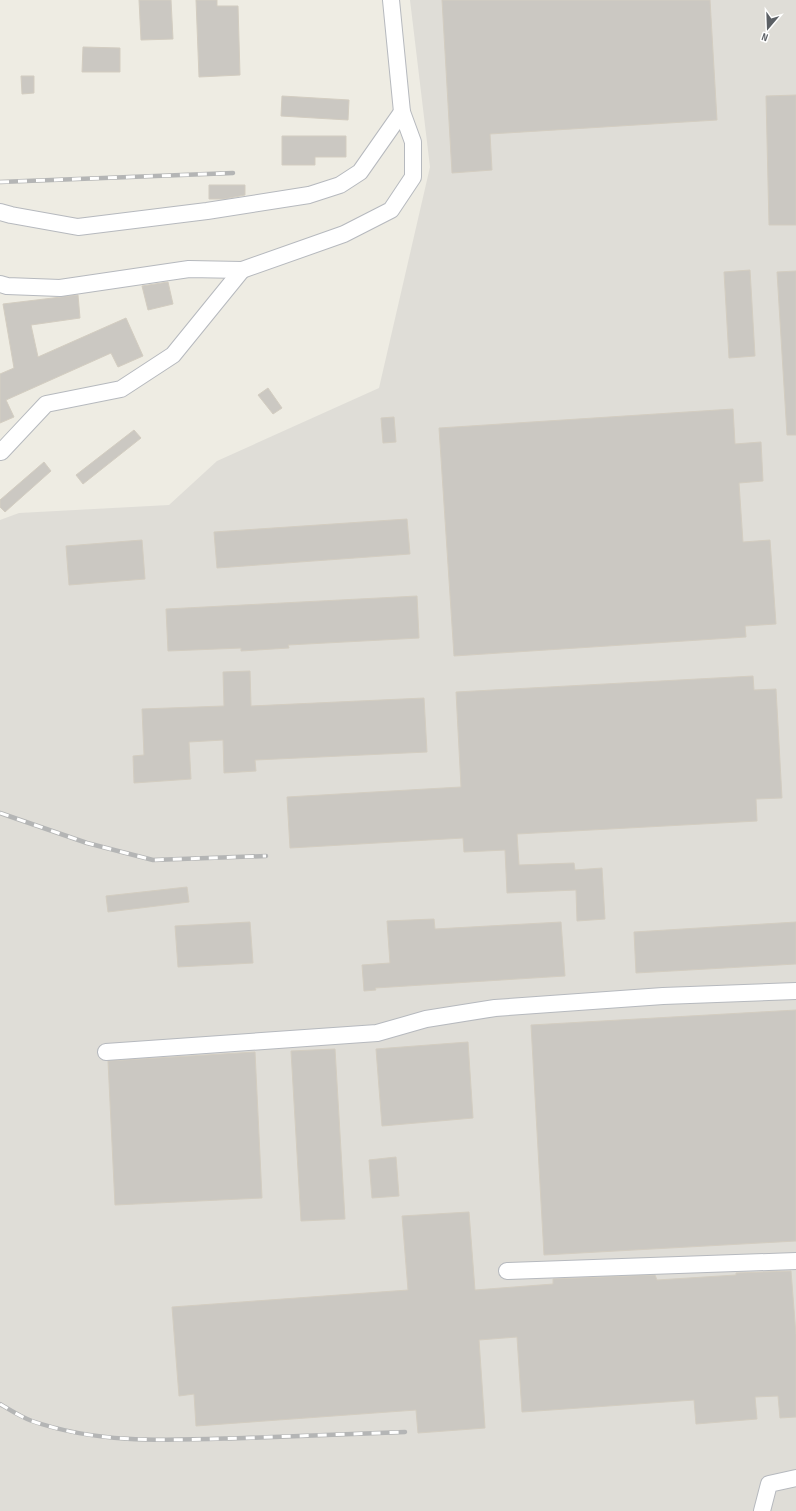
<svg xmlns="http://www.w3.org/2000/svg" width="796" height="1511" font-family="'Sofia Sans Condensed',sans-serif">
<rect width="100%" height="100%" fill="#eeece3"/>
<polygon fill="#dfddd7" points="410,0 796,0 796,1511 0,1511 0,520 19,513 169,505 217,461 379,388 430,167"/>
<g fill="#cbc8c2" stroke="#d3cdc1">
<polygon points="139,0 171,0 173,39 141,40"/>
<polygon points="196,0 217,0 217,6 238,6 240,75 199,77"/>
<polygon points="442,0 710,0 717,120 490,134 492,170 452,173"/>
<polygon points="83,47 120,48 120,72 82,72"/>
<polygon points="21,76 34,76 34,93 22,94"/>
<polygon points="796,95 796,225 769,225 766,96"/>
<polygon points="282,96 349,100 348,120 281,116"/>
<polygon points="282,136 346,136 346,157 315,157 315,165 282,165"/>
<polygon points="209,185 245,185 245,195 224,199 209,199"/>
<polygon points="750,270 755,356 729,358 724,272"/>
<polygon points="796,271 796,435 787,435 777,272"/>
<polygon points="168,282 173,304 148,310 142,286"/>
<polygon points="78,295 80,318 31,325 38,357 126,318 143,356 118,367 111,353 6,400 14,417 0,423 0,374 14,368 3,304"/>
<polygon points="268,388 282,408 273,414 258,395"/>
<polygon points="733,409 735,444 761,442 763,481 739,483 743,542 770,540 776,624 745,626 746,637 454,656 439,428"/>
<polygon points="394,417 396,442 383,443 381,418"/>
<polygon points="134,430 141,438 83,484 76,475"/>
<polygon points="44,462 51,471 5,512 0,507 0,500"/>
<polygon points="407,519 410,554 217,568 214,532"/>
<polygon points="142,540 145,579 69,585 66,546"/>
<polygon points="417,596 419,638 288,645 289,648 241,651 241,648 168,651 166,609"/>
<polygon points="250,671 251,706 424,698 427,752 255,760 256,771 224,773 223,740 189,742 191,779 134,783 133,756 144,755 142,709 224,706 223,672"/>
<polygon points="753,676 754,690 776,689 782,798 756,799 757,821 517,834 519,865 574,863 575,870 602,868 605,919 577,921 576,890 507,893 505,850 464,852 463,838 290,848 287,797 461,787 456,692"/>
<polygon points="187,887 189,902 108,912 106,896"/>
<polygon points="434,919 435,929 561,922 565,976 375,988 376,990 364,991 362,965 390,963 387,921"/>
<polygon points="250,922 253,963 178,967 175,926"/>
<polygon points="796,922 796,964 636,973 634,932"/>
<polygon points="796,1010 796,1241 544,1255 531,1025"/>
<polygon points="468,1042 473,1118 382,1126 376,1049"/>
<polygon points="335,1049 345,1219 301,1221 291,1051"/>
<polygon points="255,1052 262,1198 115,1205 108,1061"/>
<polygon points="396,1157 399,1196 372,1198 369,1160"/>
<polygon points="469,1212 475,1290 553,1284 553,1279 655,1275 657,1280 736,1275 736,1273 791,1271 796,1335 796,1417 780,1418 778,1396 755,1397 757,1419 696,1424 694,1400 522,1412 517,1337 479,1340 485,1428 418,1433 416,1410 196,1426 194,1394 179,1396 172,1307 408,1290 402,1216"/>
</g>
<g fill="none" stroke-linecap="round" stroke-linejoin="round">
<defs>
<g id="minor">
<polyline points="0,212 11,215 78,227 207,211 309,195 340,185 360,172 402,112"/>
<polyline points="0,284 7,286 60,288 189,269 242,270 344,234 391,210 413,177 413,142 402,112 391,0"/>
<polyline points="1,452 46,404 121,389 173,355 242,270"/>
<polyline points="106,1052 377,1033 426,1019 495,1008 663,996 796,991"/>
<polyline points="507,1271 796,1261"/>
<polyline points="762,1511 769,1484 796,1478"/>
</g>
</defs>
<use href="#minor" stroke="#b6b9be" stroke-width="18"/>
<use href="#minor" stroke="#fff" stroke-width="16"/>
<defs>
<g id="rail">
<polyline points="0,182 233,173"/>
<polyline points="0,813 87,843 153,860 266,856"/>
<path d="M 0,1404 C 10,1410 21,1417 32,1421 C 101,1445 173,1440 245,1438 C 298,1436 351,1434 405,1432"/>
</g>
</defs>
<use href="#rail" stroke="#b4b5b5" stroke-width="4.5"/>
<use href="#rail" stroke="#fff" stroke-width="3" stroke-dasharray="9" stroke-linecap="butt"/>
</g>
<g transform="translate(768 28) rotate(199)" stroke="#ffffff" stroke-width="3" paint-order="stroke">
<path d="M0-3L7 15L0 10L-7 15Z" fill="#5b5f64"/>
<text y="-6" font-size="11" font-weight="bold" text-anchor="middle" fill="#5b5f64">N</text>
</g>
</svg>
